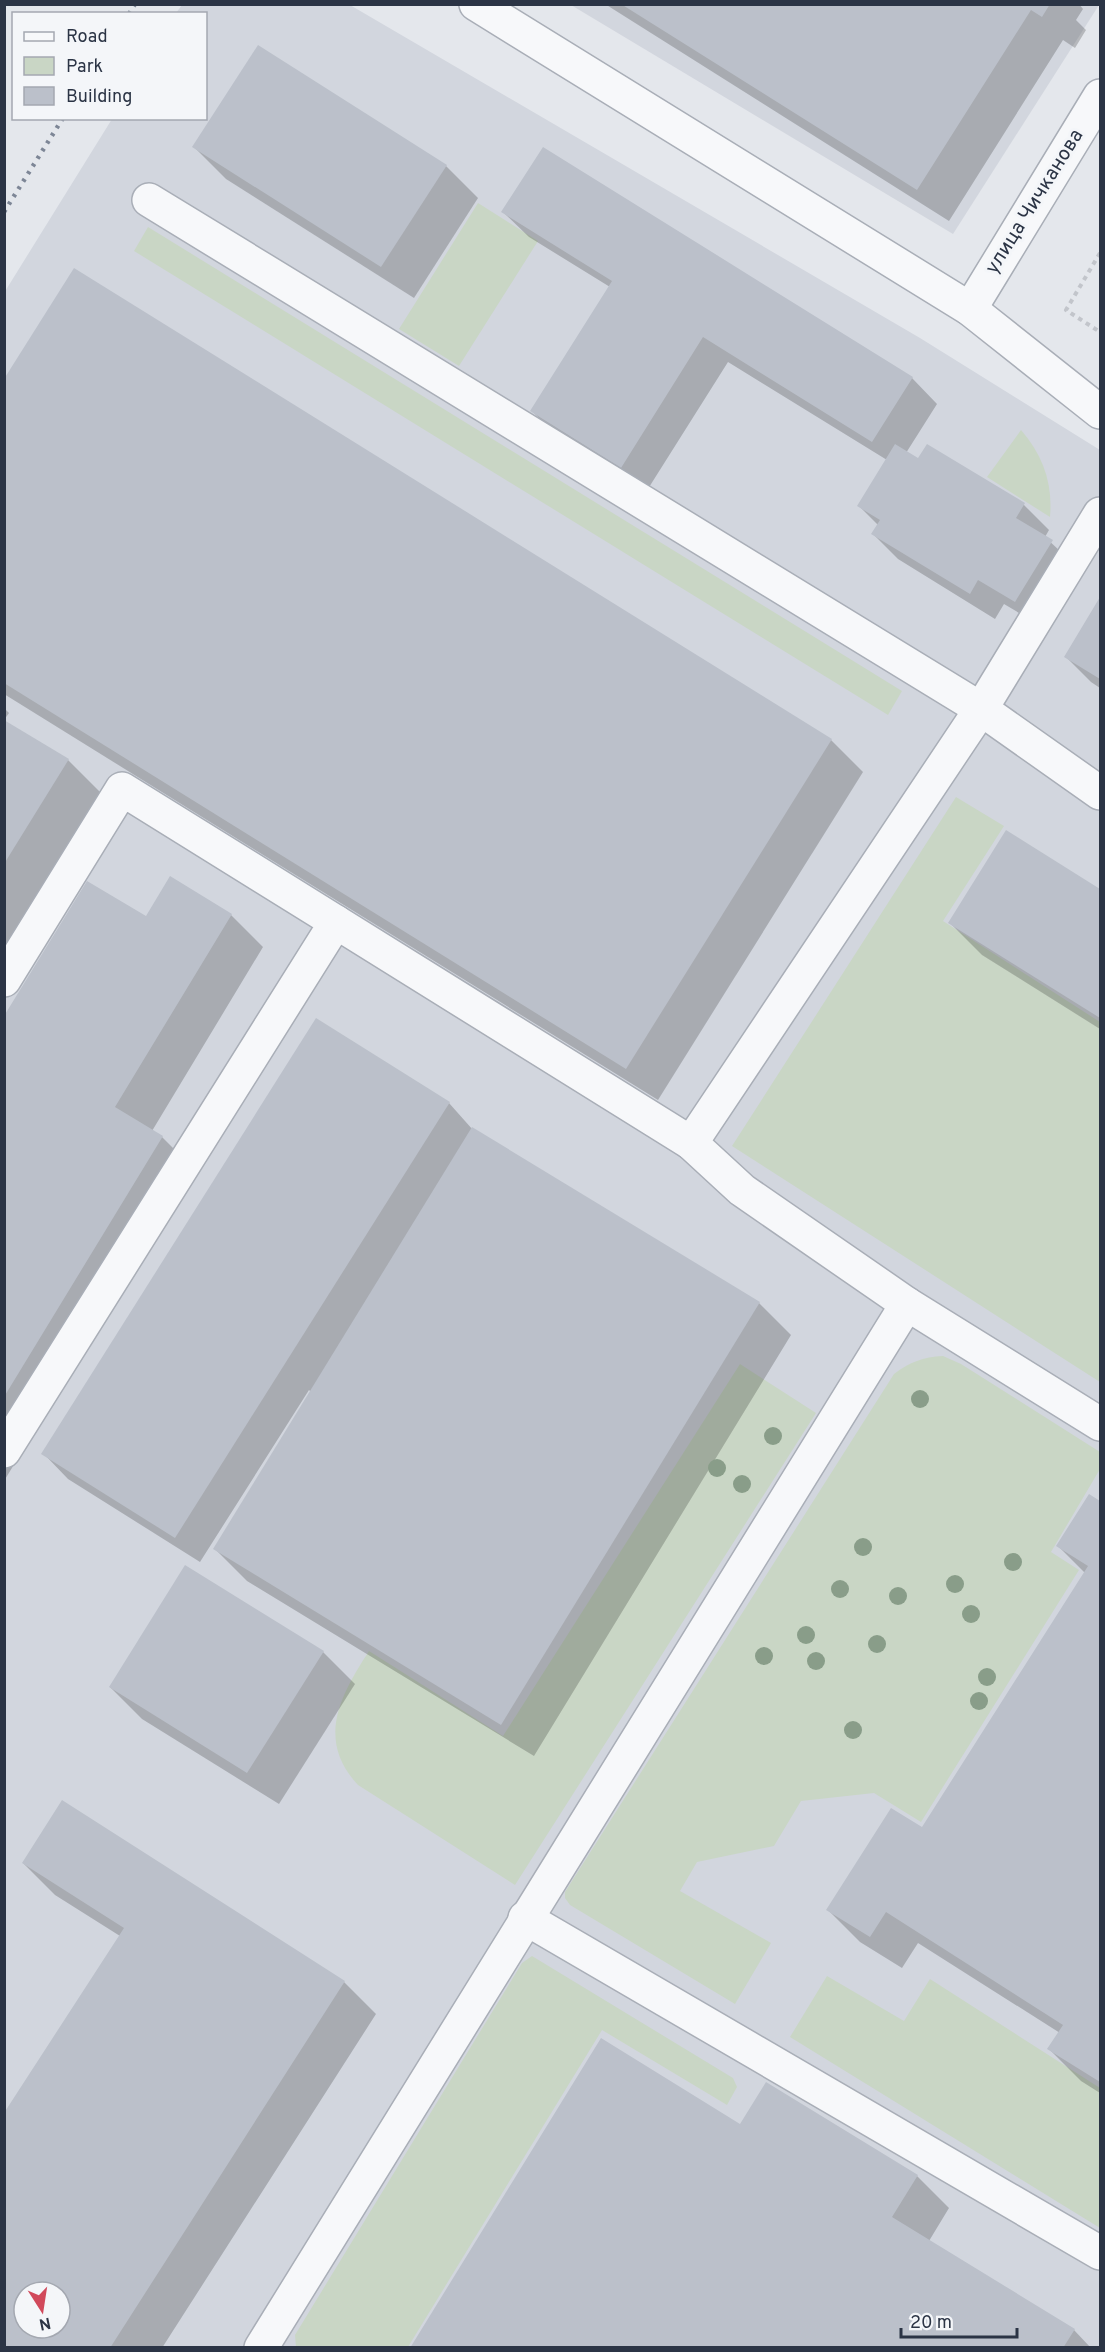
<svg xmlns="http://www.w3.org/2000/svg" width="1105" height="2352" font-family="Overpass,sans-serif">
<rect width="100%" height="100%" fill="#e4e7ec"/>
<g fill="#d2d6de" fill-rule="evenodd">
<path d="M 182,5 L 350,5 L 920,338 L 1100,450 L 1100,2347 L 5,2347 L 4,293 L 112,119 L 206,118 L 206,14 L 176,13 ZM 24,2292 L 60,2292 L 60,2328 L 24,2328 Z"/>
<polygon points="571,5 1099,5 953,234"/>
</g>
<g fill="#c9d6c5">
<polygon points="478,203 538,241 459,366 399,329"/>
<polygon points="148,227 902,691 888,715 134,251"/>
<path d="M 1021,430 C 1043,455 1053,484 1050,517 L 987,477 Z"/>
<polygon points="956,797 1004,826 943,921 1100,1022 1100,1382 732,1146"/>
<path d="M 943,1356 L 961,1364 L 1100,1452 L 1100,1469 L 1051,1552 L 1079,1570 L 921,1822 L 874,1793 L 801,1801 L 774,1846 L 697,1862 L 680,1891 L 771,1943 L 735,2004 L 570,1905 L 565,1898 L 565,1892 L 894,1374 C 910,1362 923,1357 943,1356 Z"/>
<path d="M 740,1364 L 816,1413 L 515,1885 L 358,1785 C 316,1740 340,1696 369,1651 L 503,1736 Z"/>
<polygon points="532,1956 733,2078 737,2087 727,2105 602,2030 408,2347 296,2347 295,2335 522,1963"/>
<polygon points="827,1976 904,2021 930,1979 1100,2088 1100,2228 790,2037"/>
</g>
<g fill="#0003" fill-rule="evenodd">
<polygon points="605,4 1079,4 1083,9 1076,20 1086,30 1075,48 1063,40 949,221"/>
<polygon points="194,147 446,166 478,198 414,298 226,179"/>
<polygon points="503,212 912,378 937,404 906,453 918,460 927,446 1024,505 1049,530 1045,537 1077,567 1041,626 1004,604 995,619 898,559 873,534 878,525 859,506 887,460 728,362 646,492 557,436 532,411 610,287 529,237"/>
<polygon points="4,382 831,740 863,772 658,1100 4,694"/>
<polygon points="1100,600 1100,688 1091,682 1066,657"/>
<polygon points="4,708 9,713 4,720"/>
<polygon points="4,721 68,760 100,792 4,948"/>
<polygon points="1007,833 1100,891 1100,1029 982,955 950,923"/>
<polygon points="231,915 263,947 152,1131 162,1137 194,1169 4,1481 4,1019 146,918"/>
<polygon points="449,1103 473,1130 759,1303 791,1335 534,1756 247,1581 215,1549 311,1392 309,1390 200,1562 68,1479 43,1453"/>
<polygon points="1090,1496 1100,1502 1100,2093 1081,2081 1049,2049 1060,2033 918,1943 902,1968 860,1942 828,1910 922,1829 1085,1573 1058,1546"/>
<polygon points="323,1652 355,1684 279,1804 142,1719 110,1687"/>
<path d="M 23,1863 L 344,1982 L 376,2014 L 162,2348 L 4,2348 L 120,1936 L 55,1895 ZM 24,2292 L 60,2292 L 60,2328 L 24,2328 Z"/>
<polygon points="741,2126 917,2176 949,2208 929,2241 1074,2330 1091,2348 412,2348"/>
</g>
<g fill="#bbc0ca" fill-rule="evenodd">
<polygon points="621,4 1050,4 1042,17 1031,10 917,190"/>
<polygon points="258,45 447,165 381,267 192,147"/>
<polygon points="543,147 913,377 872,442 703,337 621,468 530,411 612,281 501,212"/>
<polygon points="74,268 832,739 626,1069 4,683 4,379"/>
<polygon points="895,444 918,458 927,444 1025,503 1016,518 1053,540 1015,602 978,580 970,594 871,534 880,520 857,506"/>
<polygon points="1100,597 1100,679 1064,657"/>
<polygon points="4,720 69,759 4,864"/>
<polygon points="1006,830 1100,889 1100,1018 948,923"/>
<polygon points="170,876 232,914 115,1107 163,1136 4,1397 4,1016 87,881 146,916"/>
<polygon points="316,1018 450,1102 175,1538 41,1454"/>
<polygon points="472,1127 760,1302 501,1725 213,1549"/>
<polygon points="1089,1494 1100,1501 1100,2082 1047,2049 1063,2025 886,1912 870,1937 826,1910 891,1808 922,1827 1088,1566 1056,1546"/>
<polygon points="185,1565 324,1651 247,1773 109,1687"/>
<path d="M 62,1800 L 345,1981 L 110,2348 L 4,2348 L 4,2113 L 124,1928 L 22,1863 ZM 24,2292 L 60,2292 L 60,2328 L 24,2328 Z"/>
<polygon points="601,2038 740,2124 766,2082 918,2175 892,2217 1075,2329 1063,2348 410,2348"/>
</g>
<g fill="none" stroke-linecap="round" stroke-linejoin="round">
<defs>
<g id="minor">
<polyline points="476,4 970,309 1100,412"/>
<polyline points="149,200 981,709 1100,793"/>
<polyline points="970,309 1100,96"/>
<polyline points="336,922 691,1143"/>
<polyline points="4,980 122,789 336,922 4,1451"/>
<polyline points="907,1304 1100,1424"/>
<polyline points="525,1918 1100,2253"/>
<polyline points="261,2348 907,1304 742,1190 691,1143 981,709 1100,514"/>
</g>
</defs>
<use href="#minor" stroke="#a9aeb7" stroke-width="36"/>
<polyline stroke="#c2c5cb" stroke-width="4" stroke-dasharray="4.5 4.5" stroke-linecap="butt" points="1100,253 1066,310 1100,332"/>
<use href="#minor" stroke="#f7f8fa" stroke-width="33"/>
<g stroke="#7d8696" stroke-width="4.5" stroke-dasharray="3 6" stroke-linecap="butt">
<polyline points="129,14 135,4"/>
<polyline points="4,212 63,118"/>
</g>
</g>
<g fill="#899d89">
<circle cx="920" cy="1399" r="9"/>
<circle cx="773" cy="1436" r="9"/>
<circle cx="717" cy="1468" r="9"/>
<circle cx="742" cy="1484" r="9"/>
<circle cx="863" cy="1547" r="9"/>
<circle cx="1013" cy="1562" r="9"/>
<circle cx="955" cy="1584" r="9"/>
<circle cx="840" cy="1589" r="9"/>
<circle cx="898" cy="1596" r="9"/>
<circle cx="971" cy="1614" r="9"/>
<circle cx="806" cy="1635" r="9"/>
<circle cx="877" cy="1644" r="9"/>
<circle cx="764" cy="1656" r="9"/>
<circle cx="816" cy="1661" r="9"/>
<circle cx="987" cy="1677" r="9"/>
<circle cx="979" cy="1701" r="9"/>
<circle cx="853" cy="1730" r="9"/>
</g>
<g text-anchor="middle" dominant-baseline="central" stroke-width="6" stroke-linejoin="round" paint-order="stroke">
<g font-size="20" fill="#2b3445" stroke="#f4f6f9">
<text transform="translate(1035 202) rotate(-58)">улица Чичканова</text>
</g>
</g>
<rect width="1105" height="2352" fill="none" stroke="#2b3445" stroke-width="12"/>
<rect x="12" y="12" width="195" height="108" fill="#f4f6f9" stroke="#a4a8b1" stroke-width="1.5"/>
<rect x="24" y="32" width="30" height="9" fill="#f7f8fa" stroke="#a4a8b1" stroke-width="1.5"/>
<text x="66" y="42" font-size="18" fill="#2b3445">Road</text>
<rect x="24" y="57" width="30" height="18" fill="#c9d6c5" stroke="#a4a8b1" stroke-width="1.5"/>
<text x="66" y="72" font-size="18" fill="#2b3445">Park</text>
<rect x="24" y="87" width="30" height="18" fill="#bbc0ca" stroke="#a4a8b1" stroke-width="1.5"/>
<text x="66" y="102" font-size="18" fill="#2b3445">Building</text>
<g transform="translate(42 2310) rotate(168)"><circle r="28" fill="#f4f6f9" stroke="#a4a8b1" stroke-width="1.5"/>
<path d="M0-4.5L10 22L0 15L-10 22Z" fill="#d1495b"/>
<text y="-9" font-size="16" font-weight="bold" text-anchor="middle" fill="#2b3445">N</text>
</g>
<path d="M901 2328v9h116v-9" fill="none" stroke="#2b3445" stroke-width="3"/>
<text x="910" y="2328" font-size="18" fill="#2b3445" stroke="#f4f6f9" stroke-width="4.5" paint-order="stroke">20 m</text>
</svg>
